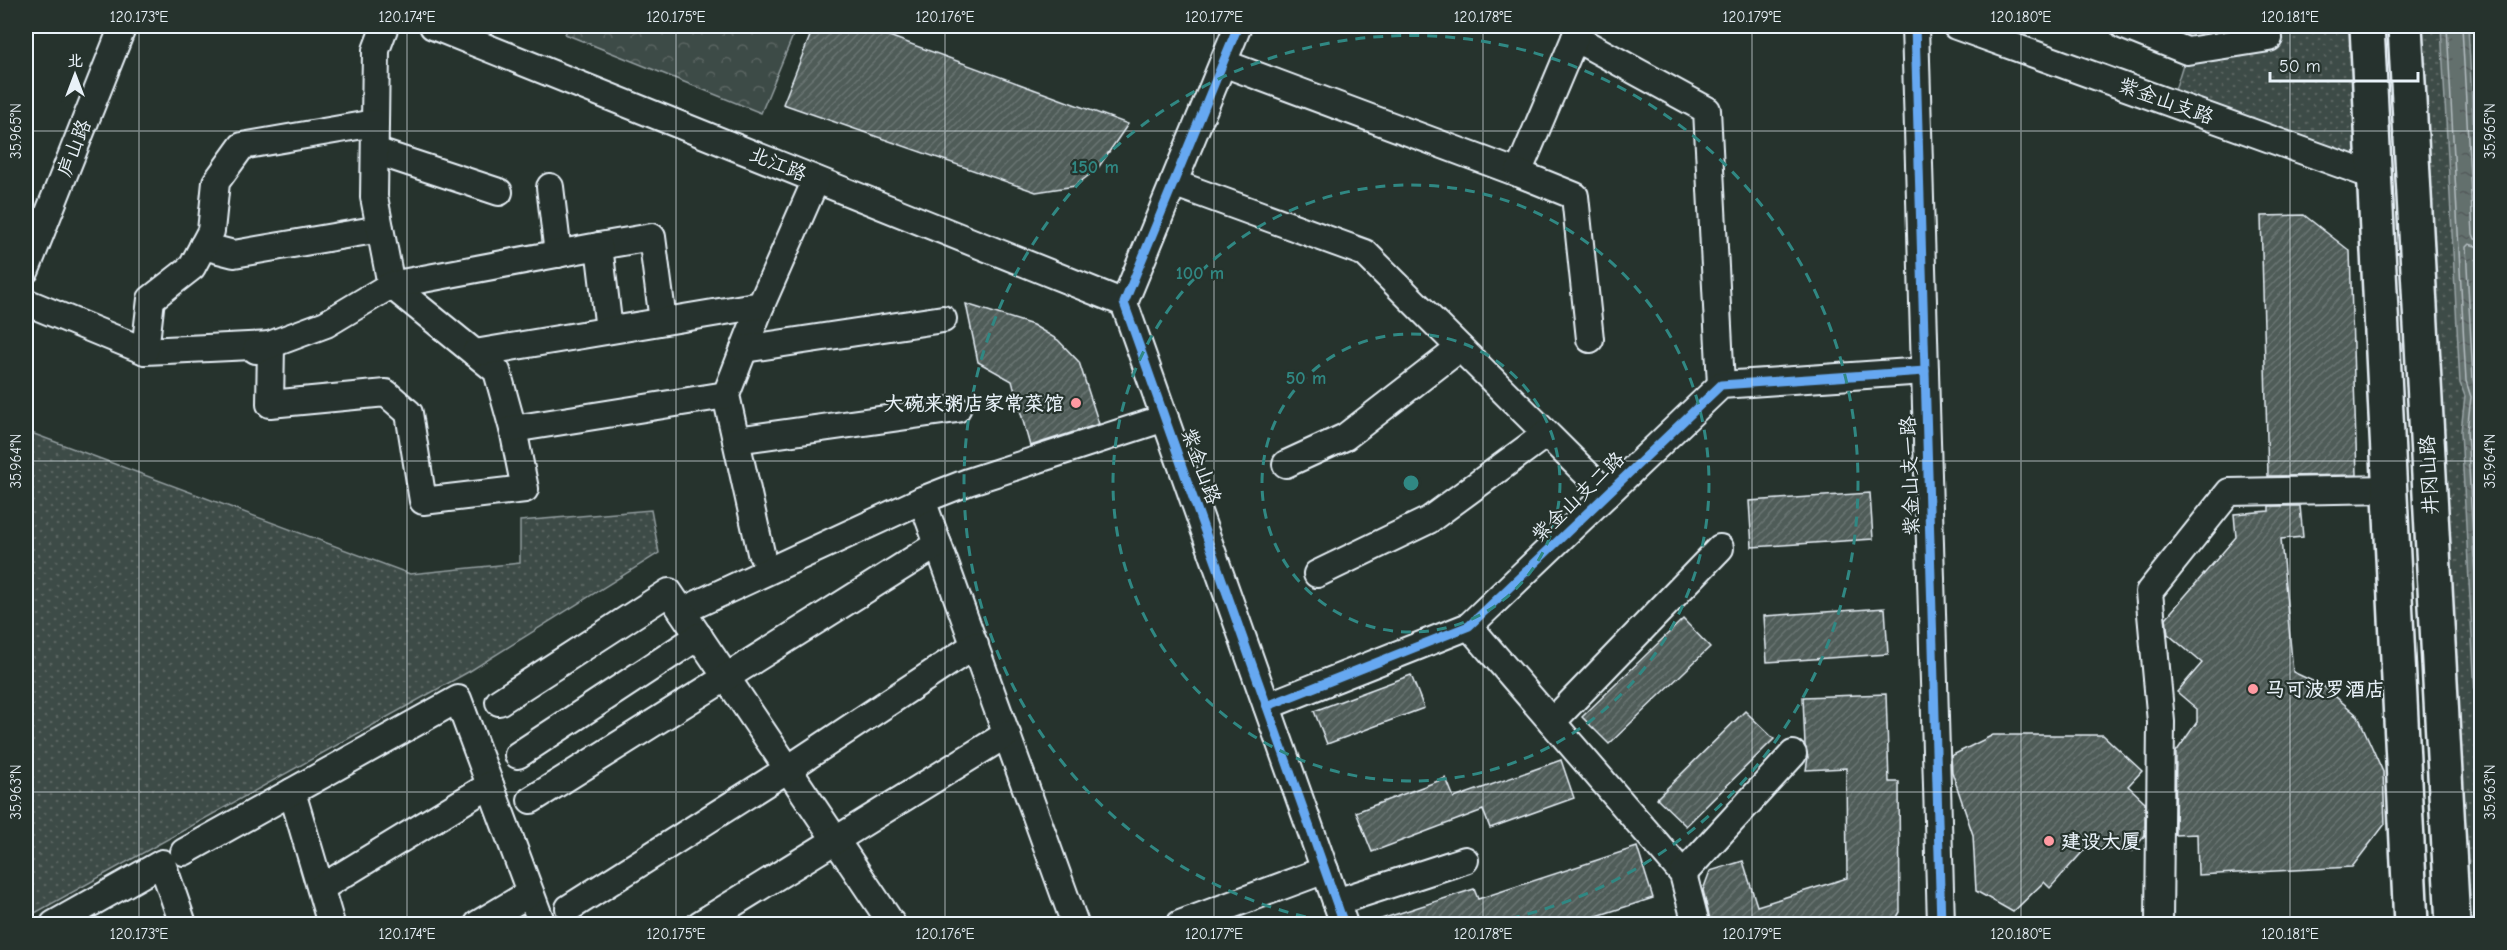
<svg xmlns="http://www.w3.org/2000/svg" width="2507" height="950" font-family="'Comic Neue','LXGW WenKai TC',sans-serif">
<defs>
<pattern id="forest-crowns" width="20" height="18" patternUnits="userSpaceOnUse" patternTransform="scale(1.5)"><rect width="20" height="18" fill="#3e4b47"/><path d="M2 6a3 3 0 1 1 6 0M12 15a3 3 0 1 1 6 0" fill="none" stroke="#5a6562"/></pattern>
<pattern id="park-dots" width="8" height="8" patternUnits="userSpaceOnUse" patternTransform="scale(1.5)"><rect width="8" height="8" fill="#3e4b47"/><path d="M2 2h.1M6 6h.1" fill="none" stroke="#5a6562" stroke-width="1.8" stroke-linecap="round"/></pattern>
<pattern id="water-ripples" width="26" height="14" patternUnits="userSpaceOnUse" patternTransform="scale(1.5)"><rect width="26" height="14" fill="#636f6d"/><path d="M2 4q2-2 4 0t4 0M15 11q2-2 4 0t4 0" fill="none" stroke="#535a5a"/></pattern>
<pattern id="building-hatch" width="6" height="6" patternUnits="userSpaceOnUse" patternTransform="scale(1.5)"><rect width="6" height="6" fill="#505c59"/><path d="M-1 1l2-2M0 6l6-6M5 7l2-2" fill="none" stroke="#697472"/></pattern>
</defs>
<rect width="100%" height="100%" fill="#26332d"/>
<filter id="ink" filterUnits="userSpaceOnUse"><feTurbulence type="fractalNoise" baseFrequency=".0167" numOctaves="2"/><feDisplacementMap in="SourceGraphic" scale="12" xChannelSelector="R" yChannelSelector="G"/><feConvolveMatrix kernelMatrix="1 2 1 2 8 2 1 2 1" color-interpolation-filters="sRGB"/></filter>
<g filter="url(#ink)">
<polygon fill="url(#forest-crowns)" stroke="#939ea0" stroke-width="1.5" points="569,26 797,26 761,113 565,34"/>
<g fill="url(#park-dots)" stroke="#939ea0" stroke-width="1.5">
<polygon points="2276,26 2353,26 2361,158 2175,90 2184,61 2279,47"/>
<polygon points="2404,26 2481,26 2481,924 2453,924"/>
<polygon points="26,431 410,574 520,563 520,521 651,510 659,553 470,671 26,918"/>
</g>
<polygon fill="url(#water-ripples)" stroke="#98a3a5" stroke-width="1.5" points="2441,26 2468,26 2482,288 2481,884 2477,731 2461,431 2465,396 2460,383"/>
<g fill="none" stroke-linecap="round" stroke-linejoin="round">
<g stroke="#b3bdc0" stroke-width="1.5">
<polyline points="2447,26 2466,381 2471,397 2467,431 2482,704"/>
<polyline points="2462,26 2473,234 2475,239 2482,240"/>
<polyline points="2482,248 2469,244 2466,247 2473,380 2478,396 2474,432 2482,564"/>
<polyline points="2482,257 2476,260 2482,367"/>
</g>
</g>
<g fill="url(#building-hatch)" stroke="#e8f1f8" stroke-width="1.5">
<polygon points="814,26 862,26 1128,124 1098,168 1075,186 1036,192 783,104"/>
<polygon points="2304,215 2350,251 2357,475 2268,476 2261,216"/>
<polygon points="966,304 1033,325 1058,340 1079,362 1099,424 1030,446 1012,381 978,362"/>
<polygon points="1870,493 1873,539 1752,547 1749,501"/>
<polygon points="2269,506 2300,506 2303,537 2281,539 2293,672 2323,686 2358,716 2383,772 2385,824 2352,867 2198,875 2197,834 2175,835 2176,752 2197,722 2197,709 2177,692 2202,663 2168,634 2166,618 2236,537 2234,514 2269,511"/>
<polygon points="1885,608 1888,654 1767,662 1764,616"/>
<polygon points="1683,619 1710,647 1609,744 1582,717"/>
<polygon points="1411,675 1424,708 1327,744 1314,711"/>
<polygon points="1886,694 1889,782 1899,782 1900,912 1893,924 1711,924 1703,890 1710,871 1743,861 1757,906 1847,878 1846,768 1806,770 1808,757 1805,746 1803,697"/>
<polygon points="1745,711 1774,739 1686,826 1657,798"/>
<polygon points="1993,735 2103,735 2142,771 2128,786 2145,802 2145,835 2133,851 2087,847 2050,888 2044,882 2013,912 1976,891 1973,835 1952,772 1951,756"/>
<polygon points="1561,760 1574,798 1490,828 1483,810 1372,852 1356,812 1446,778 1454,798"/>
<polygon points="1637,847 1653,898 1572,924 1375,924 1375,921 1474,889 1478,899"/>
</g>
<g fill="none" stroke-linecap="round" stroke-linejoin="round">
<defs>
<g id="minor">
<polyline points="433,26 1124,303"/>
<polyline points="1238,26 1124,303 1344,924"/>
<polyline points="1580,26 1575,38 1707,110 1721,385"/>
<polyline points="1915,26 1941,924"/>
<polyline points="1956,26 2376,177"/>
<polyline points="2124,26 2187,51 2269,38 2266,26"/>
<polyline points="1223,63 1518,173 1575,38"/>
<polyline points="375,151 499,192"/>
<polyline points="1518,173 1575,196 1590,339"/>
<polyline points="1173,183 1365,253 1607,494"/>
<polyline points="550,187 558,254"/>
<polyline points="203,246 234,254 380,229"/>
<polyline points="599,246 652,237 663,321"/>
<polyline points="26,270 123,26"/>
<polyline points="26,302 145,351 271,345 270,404 386,393 409,413 423,501 525,489 513,429 497,371 391,285 374,197 376,50 385,26"/>
<polyline points="761,305 726,395 761,553"/>
<polyline points="744,349 943,319"/>
<polyline points="256,350 326,324 391,285 599,246 609,330"/>
<polyline points="145,351 151,299 192,267 211,231 216,182 242,146 375,123"/>
<polyline points="475,353 761,305 816,180"/>
<polyline points="513,429 726,395"/>
<polyline points="736,440 957,409"/>
<polyline points="1286,464 1345,437 1460,348"/>
<polyline points="922,500 1075,924"/>
<polyline points="1317,574 1429,520 1546,434"/>
<polyline points="682,611 922,500 968,482 1165,418"/>
<polyline points="1469,626 1683,874 1696,924"/>
<polyline points="499,702 669,592 892,924"/>
<polyline points="1267,706 1469,626 1721,385 1925,371"/>
<polyline points="1552,722 1720,548"/>
<polyline points="518,755 699,636"/>
<polyline points="292,792 331,924"/>
<polyline points="531,800 938,544"/>
<polyline points="184,852 458,699 542,924"/>
<polyline points="1683,874 1793,754"/>
<polyline points="321,888 490,785"/>
<polyline points="1336,902 1465,860"/>
<polyline points="569,908 788,769 975,645"/>
<polyline points="54,924 162,863 183,924"/>
<polyline points="478,924 530,893"/>
<polyline points="700,924 1007,734"/>
<polyline points="1180,924 1325,870"/>
<polyline points="2159,924 2161,722 2149,592 2229,492 2391,489"/>
</g>
<g id="major">
<polyline points="2367,26 2411,924"/>
<polyline points="2405,26 2453,924"/>
</g>
</defs>
<use href="#minor" stroke="#e8f1f8" stroke-width="30"/>
<use href="#major" stroke="#e8f1f8" stroke-width="38"/>
<use href="#minor" stroke="#26332d" stroke-width="26"/>
<use href="#major" stroke="#26332d" stroke-width="33"/>
<defs>
<g id="cycleway">
<polyline points="1238,26 1124,303 1344,924"/>
<polyline points="1915,26 1941,924"/>
<polyline points="1267,706 1469,626 1721,385 1925,371"/>
</g>
</defs>
<use href="#cycleway" stroke="#26332d" stroke-width="13"/>
<use href="#cycleway" stroke="#66a8f1" stroke-width="9"/>
</g>
</g>
<path fill="none" stroke="#e8f1f8" stroke-width="1.5" stroke-opacity="0.45" d="M 139,26 L 139,924M 407,26 L 407,924M 676,26 L 676,924M 945,26 L 945,924M 1214,26 L 1214,924M 1483,26 L 1483,924M 1752,26 L 1752,924M 2021,26 L 2021,924M 2290,26 L 2290,924M 26,131 L 2482,131M 26,461 L 2482,461M 26,792 L 2482,792"/>
<g fill="none" stroke="#308883" stroke-width="3" stroke-dasharray="10 8">
<circle cx="1411" cy="483" r="149"/>
<circle cx="1411" cy="483" r="298"/>
<path d="M1341 924A447 447 0 1 1 1481 924"/>
</g>
<g fill="#ff9aa2" stroke="#26332d" stroke-width="2">
<circle cx="1076" cy="403" r="6"/>
<circle cx="2253" cy="689" r="6"/>
<circle cx="2049" cy="841" r="6"/>
</g>
<g text-anchor="middle" dominant-baseline="central" stroke-width="4.5" stroke-linejoin="round" paint-order="stroke">
<g font-size="20" fill="#e8f1f8" stroke="#26332d">
<text transform="translate(2166 101) rotate(20)">紫金山支路</text>
<text transform="translate(74 148) rotate(-68)">庐山路</text>
<text transform="translate(778 164) rotate(22)">北江路</text>
<text transform="translate(1201 466) rotate(70)">紫金山路</text>
<text transform="translate(2429 475) rotate(-93)">井冈山路</text>
<text transform="translate(1910 476) rotate(-92)">紫金山支一路</text>
<text transform="translate(1578 497) rotate(-44)">紫金山支二路</text>
</g>
<g font-size="20" font-weight="bold" fill="#e8f1f8" stroke="#26332d" text-anchor="start">
<text x="1064" y="403" text-anchor="end">大碗来粥店家常菜馆</text>
<text x="2265" y="689">马可波罗酒店</text>
<text x="2061" y="841">建设大厦</text>
</g>
</g>
<circle cx="1411" cy="483" r="9" fill="#308883" stroke="#26332d" stroke-width="3"/>
<g font-size="18" text-anchor="middle" font-weight="bold" fill="#308883" stroke="#26332d" stroke-width="4.5" stroke-linejoin="round" paint-order="stroke">
<text x="1095" y="173">150 m</text>
<text x="1200" y="279">100 m</text>
<text x="1306" y="384">50 m</text>
</g>
<rect width="2507" height="950" fill="none" stroke="#26332d" stroke-width="66"/>
<g transform="translate(75 75)" stroke="#26332d" stroke-width="4.5" paint-order="stroke">
<path d="M0-4.5L10 22L0 15L-10 22Z" fill="#e8f1f8"/>
<text y="-9" font-size="16" font-weight="bold" text-anchor="middle" fill="#e8f1f8">北</text>
</g>
<path d="M2270 72v9h148v-9" fill="none" stroke="#e8f1f8" stroke-width="3"/>
<text x="2279" y="72" font-size="18" fill="#e8f1f8" stroke="#26332d" stroke-width="4.5" paint-order="stroke">50 m</text>
<rect x="33" y="33" width="2441" height="884" fill="none" stroke="#e8f1f8" stroke-width="2"/>
<g font-size="15" text-anchor="middle" fill="#e8f1f8">
<text x="139" y="22">120.173°E</text>
<text x="407" y="22">120.174°E</text>
<text x="676" y="22">120.175°E</text>
<text x="945" y="22">120.176°E</text>
<text x="1214" y="22">120.177°E</text>
<text x="1483" y="22">120.178°E</text>
<text x="1752" y="22">120.179°E</text>
<text x="2021" y="22">120.180°E</text>
<text x="2290" y="22">120.181°E</text>
<text transform="translate(16 131) rotate(-90)" y="5">35.965°N</text>
<text transform="translate(2490 131) rotate(-90)" y="5">35.965°N</text>
<text transform="translate(16 461) rotate(-90)" y="5">35.964°N</text>
<text transform="translate(2490 461) rotate(-90)" y="5">35.964°N</text>
<text transform="translate(16 792) rotate(-90)" y="5">35.963°N</text>
<text transform="translate(2490 792) rotate(-90)" y="5">35.963°N</text>
<text x="139" y="939">120.173°E</text>
<text x="407" y="939">120.174°E</text>
<text x="676" y="939">120.175°E</text>
<text x="945" y="939">120.176°E</text>
<text x="1214" y="939">120.177°E</text>
<text x="1483" y="939">120.178°E</text>
<text x="1752" y="939">120.179°E</text>
<text x="2021" y="939">120.180°E</text>
<text x="2290" y="939">120.181°E</text>
</g>
</svg>
